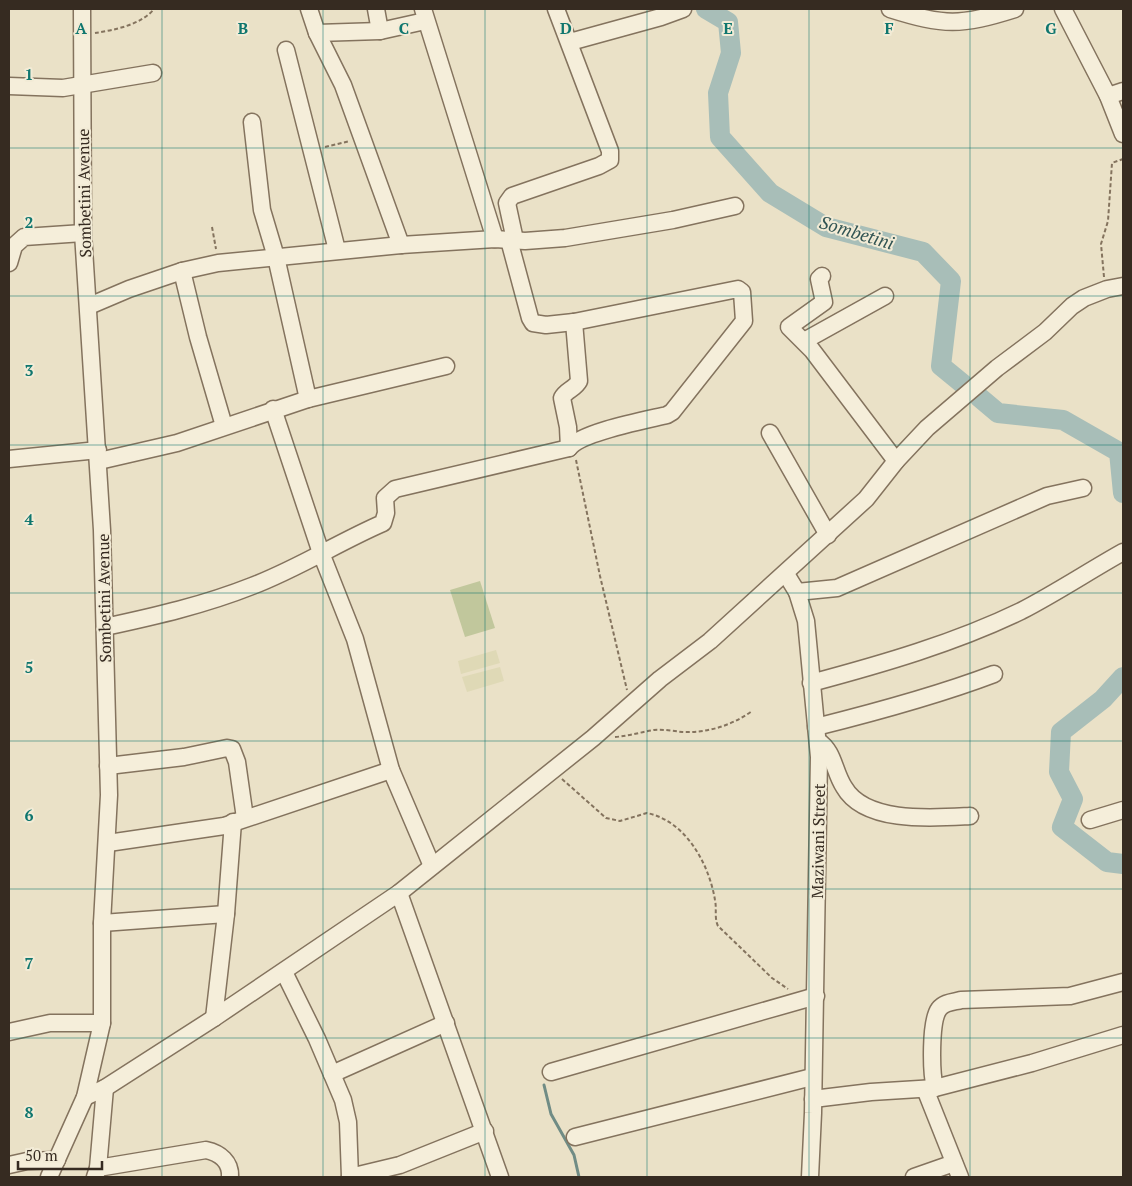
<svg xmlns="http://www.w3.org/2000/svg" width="1132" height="1186" font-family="'PT Serif',serif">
<rect width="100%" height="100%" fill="#eae1c7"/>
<g fill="#dfd9b6">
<polygon points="496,650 500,663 461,674 458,661"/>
<polygon points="500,667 504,681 467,692 462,677"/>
</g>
<polygon fill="#c1c79c" points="480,581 495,628 465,637 450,590"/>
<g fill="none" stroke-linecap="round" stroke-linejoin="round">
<polyline stroke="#708c85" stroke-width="3" points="544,1085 551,1114 574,1155 579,1177"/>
<g stroke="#a8beb8" stroke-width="20">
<polyline points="706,9 728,22 731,53 718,93 720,137 770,193 826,227 923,252 951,281 941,366 963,384"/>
<polyline points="979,397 998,413 1063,420 1119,452 1123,493"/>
<polyline points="1123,677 1103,699 1061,732 1059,772 1073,799 1062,827 1107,862 1123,864"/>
</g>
<defs>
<g id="minor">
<polyline points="309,9 317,33 343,85 401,245"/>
<polyline points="376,9 380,31"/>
<polyline points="423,9 495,239"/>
<path d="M 890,9 C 944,26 961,26 1015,9"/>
<polyline points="1063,9 1108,96 1123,134"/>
<polyline points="317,33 380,31 425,21"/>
<polyline points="570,42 661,17 683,9"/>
<polyline points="286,50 337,250"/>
<polyline points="9,86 63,88 153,73"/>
<polyline points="1108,96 1123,91"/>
<polyline points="252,122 262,210 276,257 308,399"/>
<polyline points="515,240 507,203 512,196 599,166 610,160 610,151 556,9"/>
<polyline points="9,263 14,246 24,237 83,233"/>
<polyline points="182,271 198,337 224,426"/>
<polyline points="822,276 819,279 824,302 789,327 812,350 896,461"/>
<polyline points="89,306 129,289 182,271 218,263 401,245 495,239 525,241 565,238 673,220 735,206"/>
<polyline points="804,341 885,296"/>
<polyline points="273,409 321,553 355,639 391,770 432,866"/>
<polyline points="770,433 828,535"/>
<path d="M 569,448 L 568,427 L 562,398 C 566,390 575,389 579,381 L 574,322"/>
<polyline points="9,459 98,450"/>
<polyline points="99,461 177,443 308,399 446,366"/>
<polyline points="786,574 797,592 806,621 819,757 813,1113 810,1177"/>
<polyline points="797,592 837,588 1047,496 1083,488"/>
<path d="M 105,627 C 156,616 204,605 252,586 C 297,569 339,542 383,523 L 386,513 L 385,498 L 395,489 L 569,448 C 581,432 646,420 667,415 L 672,412 L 744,321 L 742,292 L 738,289 L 574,322 L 546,325 L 533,323 L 530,318 L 509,240"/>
<path d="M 811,683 C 882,664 955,643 1021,611 C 1056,593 1089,571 1123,552"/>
<path d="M 816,727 C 876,712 936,696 994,674"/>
<path d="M 818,741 C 834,751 834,772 844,787 C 865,824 934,818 970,816"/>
<polyline points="108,766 184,757 227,748 232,749 237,762 245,818"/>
<polyline points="1090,820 1123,810"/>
<polyline points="108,843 224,826 391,770"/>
<polyline points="399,893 500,1177"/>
<polyline points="102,923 226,914"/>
<polyline points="284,972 317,1039 343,1100 348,1122 350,1177"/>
<polyline points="214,1018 226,914 233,822"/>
<polyline points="9,1032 50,1023 102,1023"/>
<polyline points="551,1072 816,996"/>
<polyline points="332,1074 446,1023"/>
<path d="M 935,1088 C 931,1073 930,1021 939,1009 C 944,1002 954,1002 961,1000 L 1070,996 L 1123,982"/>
<polyline points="925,1089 960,1177"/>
<polyline points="85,1097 105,1088 214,1018 399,893 593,738 660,679 710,641 866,499 896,461 927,428 997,368 1045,332 1072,306 1084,298 1107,289 1123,286"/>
<polyline points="813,1099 871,1092 935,1088 1032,1063 1123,1035"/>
<polyline points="575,1137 812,1077"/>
<polyline points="9,1165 27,1161 57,1160"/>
<path d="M 98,1168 L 206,1150 C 220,1153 231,1162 230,1177"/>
<polyline points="49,1177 85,1097 102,1023 102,923 109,795 102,530 83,233 82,9"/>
<polyline points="95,1177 98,1168 105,1088"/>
<polyline points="350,1177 400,1165 485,1131"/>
<polyline points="914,1177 954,1163"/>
</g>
</defs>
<use href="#minor" stroke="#84735e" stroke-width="19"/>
<g stroke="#84735e" stroke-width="2" stroke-dasharray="4 2.5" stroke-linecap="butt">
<path d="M 95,33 C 114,30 141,25 154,9"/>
<polyline points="325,147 350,141"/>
<polyline points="212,227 216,249"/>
<polyline points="1104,277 1101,244 1108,221 1112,163 1123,159"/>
<polyline points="576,460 600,576 627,690"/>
<path d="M 615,737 C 629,736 641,732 654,730 C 663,729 673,731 682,732 C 707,733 731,726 752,711"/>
<path d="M 562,779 L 606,818 L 620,821 L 647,813 C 686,821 709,864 715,900 C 717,910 714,917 718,926 L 772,978 L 788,989"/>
</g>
<use href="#minor" stroke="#f5eeda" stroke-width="16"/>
</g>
<path fill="none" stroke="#0f766e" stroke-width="1" stroke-opacity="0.55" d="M 162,9 L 162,1177M 323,9 L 323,1177M 485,9 L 485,1177M 647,9 L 647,1177M 809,9 L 809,1177M 970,9 L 970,1177M 9,148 L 1123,148M 9,296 L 1123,296M 9,445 L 1123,445M 9,593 L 1123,593M 9,741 L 1123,741M 9,889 L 1123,889M 9,1038 L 1123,1038"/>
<g text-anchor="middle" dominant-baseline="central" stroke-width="4" stroke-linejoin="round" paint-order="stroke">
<g font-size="16" fill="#362b21" stroke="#f2ebd6">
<text transform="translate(84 193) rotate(-91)">Sombetini Avenue</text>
<text transform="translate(104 598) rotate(-91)">Sombetini Avenue</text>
<text transform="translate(818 841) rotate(-89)">Maziwani Street</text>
</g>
<g font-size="18" font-style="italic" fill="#315453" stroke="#f2ebd6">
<text transform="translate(857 232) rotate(17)">Sombetini</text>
</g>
</g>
<g font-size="16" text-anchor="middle" font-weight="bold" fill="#0f766e" stroke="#f2ebd6" stroke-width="4" stroke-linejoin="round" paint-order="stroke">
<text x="81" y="34">A</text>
<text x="243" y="34">B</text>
<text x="404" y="34">C</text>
<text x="566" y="34">D</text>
<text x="728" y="34">E</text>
<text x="889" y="34">F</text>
<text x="1051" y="34">G</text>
<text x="29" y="80">1</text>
<text x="29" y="228">2</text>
<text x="29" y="376">3</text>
<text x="29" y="525">4</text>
<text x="29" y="673">5</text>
<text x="29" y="821">6</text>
<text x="29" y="969">7</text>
<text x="29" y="1118">8</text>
</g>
<rect width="1132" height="1186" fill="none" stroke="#362b21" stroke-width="20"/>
<path d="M18 1161v8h84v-8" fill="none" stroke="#362b21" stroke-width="2.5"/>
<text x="25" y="1161" font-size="15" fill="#362b21" stroke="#f2ebd6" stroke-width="4" paint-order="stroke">50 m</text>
</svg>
